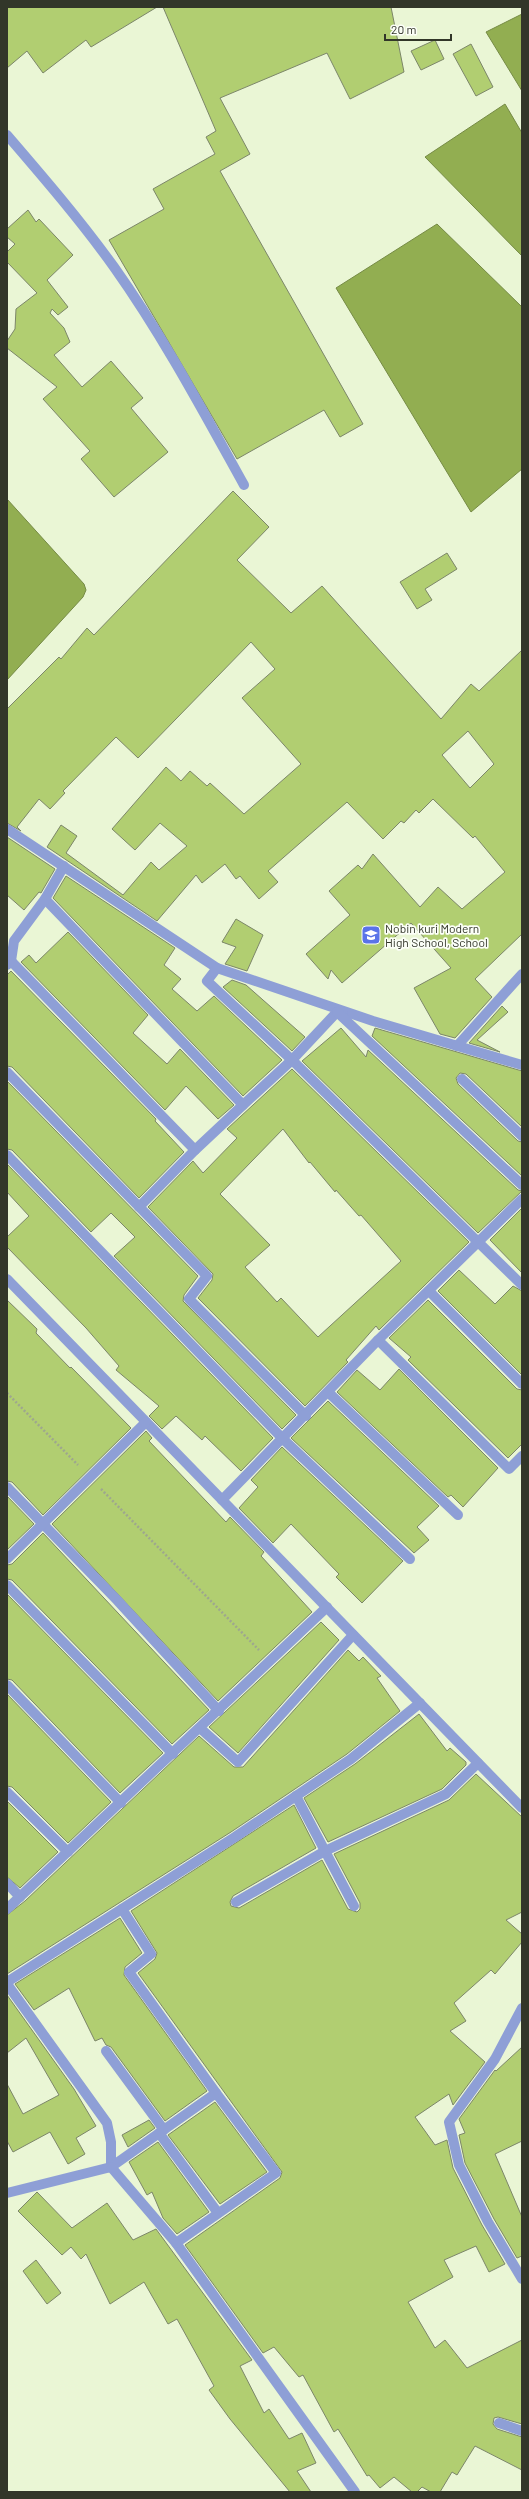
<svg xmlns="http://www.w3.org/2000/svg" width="529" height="2499" font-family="Barlow,sans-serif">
<rect width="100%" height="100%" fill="#eaf6d5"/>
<g fill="#92ae51" stroke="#758a45">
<polygon points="522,14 522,91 486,32"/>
<polygon points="505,104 522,133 522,256 425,157"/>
<polygon points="437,224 522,307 522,469 471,512 336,288"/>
<polygon points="7,499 84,584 86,590 83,597 7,680"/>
</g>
<g fill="#b1ce71" stroke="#7c8669" fill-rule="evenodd">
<polygon points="7,7 157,7 91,47 86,40 43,73 27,51 7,68"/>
<polygon points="163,7 391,7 404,72 350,99 327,53 220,98 250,154 220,171 363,424 340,437 324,410 237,459 109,240 164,209 153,189 215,154 206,137 216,131"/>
<polygon points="435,40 444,59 421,70 411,51"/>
<polygon points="471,44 493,87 476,96 453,54"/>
<polygon points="28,210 36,222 39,219 73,255 47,280 68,307 58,315 52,309 50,313 64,328 70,342 54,355 82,387 111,361 143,398 131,408 168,452 114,497 81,459 90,451 43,399 57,387 7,348 7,341 15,329 16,309 37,293 7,262 7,252 15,244 7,237 7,229"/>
<path d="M 233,491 L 269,527 L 237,560 L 291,613 L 322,586 L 441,719 L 471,684 L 479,691 L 522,650 L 522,934 L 475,979 L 492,997 L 455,1038 L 440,1034 L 414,988 L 451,968 L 411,923 L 342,983 L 331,970 L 328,979 L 306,954 L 350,915 L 329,891 L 358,865 L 362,869 L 373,854 L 420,907 L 438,887 L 462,909 L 505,872 L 475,836 L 473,838 L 433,799 L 419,813 L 416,810 L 404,823 L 401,821 L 383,839 L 347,802 L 268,871 L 278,882 L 259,899 L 240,876 L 236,879 L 225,864 L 202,883 L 196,875 L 157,921 L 47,847 L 61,825 L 77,836 L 66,853 L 123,895 L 151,862 L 159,870 L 187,846 L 160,823 L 135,850 L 112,829 L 166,767 L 181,781 L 190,771 L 207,786 L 210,783 L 244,814 L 301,764 L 242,698 L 275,669 L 251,642 L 138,758 L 116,737 L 63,791 L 65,793 L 50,809 L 39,799 L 17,827 L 21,831 L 7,823 L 7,709 L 59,657 L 61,659 L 87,628 L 94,635 ZM 468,731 L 494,764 L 470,788 L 442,755 Z"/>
<polygon points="447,553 457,569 425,589 432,600 417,609 400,582"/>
<polygon points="7,837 55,869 41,893 39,892 24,910 7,895"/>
<polygon points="66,876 175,948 164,965 181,979 172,989 197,1011 214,996 282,1060 243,1096 53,898"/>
<polygon points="236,919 263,935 247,971 225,964 236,947 222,942"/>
<polygon points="68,932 148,1015 133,1033 167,1064 180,1049 234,1105 218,1119 186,1086 165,1110 21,962 29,955 36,963"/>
<polygon points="11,971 156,1119 155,1121 184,1152 139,1198 12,1067 7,1066 7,975"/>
<polygon points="232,980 246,985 305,1037 292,1051 223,987"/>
<polygon points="502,1006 508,1012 477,1040 500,1052 469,1043"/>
<polygon points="341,1028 366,1057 368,1050 518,1190 522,1191 478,1233 302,1061"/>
<polygon points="375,1028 522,1071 522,1127 466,1074 460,1073 456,1078 458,1084 518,1141 522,1142 522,1176 372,1036"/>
<path d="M 292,1069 L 469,1242 L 379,1330 L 376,1326 L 346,1360 L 348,1362 L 305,1406 L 198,1298 L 212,1280 L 213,1274 L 148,1207 L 193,1161 L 203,1173 L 237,1138 L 227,1129 ZM 283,1129 L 309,1163 L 310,1162 L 335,1192 L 336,1190 L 359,1216 L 361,1215 L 401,1261 L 318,1337 L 281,1298 L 277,1302 L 245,1267 L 270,1245 L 220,1194 Z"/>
<polygon points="7,1081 198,1276 184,1295 183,1301 296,1415 282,1429 114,1256 135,1237 111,1213 91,1232 12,1150 7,1149"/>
<polygon points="7,1164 273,1438 241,1471 205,1436 202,1440 176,1416 162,1429 149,1416 159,1406 116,1370 119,1366 86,1328 7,1247 7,1237 29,1216 7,1192"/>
<polygon points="522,1208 522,1273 490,1240"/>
<polygon points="459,1270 495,1304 513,1286 522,1291 522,1375 438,1291"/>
<polygon points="7,1300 37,1329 36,1333 70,1368 71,1367 131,1428 43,1515 12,1482 7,1481"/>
<polygon points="428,1300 517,1389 522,1390 522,1444 508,1458 408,1360 411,1357 389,1338"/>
<polygon points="399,1369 498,1468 463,1507 451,1495 448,1497 337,1392 357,1370 380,1390"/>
<polygon points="328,1401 439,1506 417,1527 429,1540 414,1553 291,1438"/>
<polygon points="146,1431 152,1438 149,1441 226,1522 230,1517 264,1552 261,1556 312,1612 218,1701 52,1524"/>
<polygon points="282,1447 403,1561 362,1603 336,1577 339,1574 291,1524 273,1543 239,1508 258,1487 251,1480"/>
<polygon points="7,1496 34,1524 7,1550"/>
<polygon points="43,1533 209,1710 172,1744 12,1580 7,1579 7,1565 12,1564"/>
<polygon points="7,1594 163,1753 120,1793 12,1680 7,1679"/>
<polygon points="321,1622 339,1640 238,1753 209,1727"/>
<polygon points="348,1650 359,1661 363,1657 381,1676 377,1678 400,1711 347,1754 231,1832 7,1974 7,1915 25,1901 199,1736 234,1767 243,1767"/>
<polygon points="7,1694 111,1802 68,1843 12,1787 7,1786"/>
<polygon points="419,1714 447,1751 450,1748 466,1762 466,1765 442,1789 328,1842 304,1798 355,1764"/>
<polygon points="476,1774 522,1817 522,1912 506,1920 522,1934 522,1942 495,1974 491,1970 454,2003 466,2021 450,2031 485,2062 453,2105 449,2094 415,2117 435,2145 447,2140 453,2168 482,2225 505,2264 489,2272 476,2246 444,2260 453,2277 408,2302 435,2348 445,2340 467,2368 522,2340 522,2424 498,2417 494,2418 493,2424 497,2429 522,2437 522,2470 475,2446 457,2475 452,2472 440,2492 431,2492 422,2487 417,2492 412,2492 394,2477 380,2488 369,2475 367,2476 338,2429 334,2432 303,2375 299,2377 274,2347 263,2353 185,2245 280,2178 282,2172 138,1973 155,1959 157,1953 131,1911 294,1805 316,1848 233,1896 230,1902 231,1906 239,1908 322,1860 348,1909 357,1912 360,1909 360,1903 334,1854 449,1800"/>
<polygon points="7,1801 58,1852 20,1888 7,1877"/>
<polygon points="120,1918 142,1953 125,1967 124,1975 207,2091 165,2121 111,2047 106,2045 102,2038 95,2041 69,1988 34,2010 15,1984"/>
<polygon points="7,1995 74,2089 96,2126 76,2138 85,2154 68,2164 50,2132 13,2152 7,2141 7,2084 23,2114 59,2095 26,2038 7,2053"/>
<polygon points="522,2047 522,2141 495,2154 522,2217 522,2256 517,2258 494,2219 465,2163 459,2135 465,2133 459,2119 495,2070 496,2071"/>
<polygon points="215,2102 267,2172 220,2204 168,2135"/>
<polygon points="149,2120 155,2128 128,2147 122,2135"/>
<polygon points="158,2142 209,2212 177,2234 163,2218 152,2192 147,2195 129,2162"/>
<polygon points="37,2192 72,2228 107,2203 133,2240 156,2229 252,2360 240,2366 264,2413 269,2409 289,2439 302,2433 316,2463 297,2471 311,2492 290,2492 230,2419 209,2390 214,2386 177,2319 168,2324 144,2282 110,2304 86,2254 81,2259 71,2247 62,2255 18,2211"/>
<polygon points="36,2260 61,2293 47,2304 23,2271"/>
</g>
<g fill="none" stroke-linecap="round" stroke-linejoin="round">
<g stroke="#9ea78e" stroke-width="2.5" stroke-dasharray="2 2" stroke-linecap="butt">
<polyline points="7,1393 78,1465"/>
<polyline points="101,1489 259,1650"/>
</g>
<g stroke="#8e9fd6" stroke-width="10">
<path d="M 7,135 C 44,178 81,221 114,267 C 163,336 203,411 244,485"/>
<polyline points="7,829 217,968 373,1021 522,1065"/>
<polyline points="45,899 243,1105 195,1150"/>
<polyline points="11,961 195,1150 139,1207"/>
<polyline points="7,965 11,961 14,941 45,899 64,866"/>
<polyline points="217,968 207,981 292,1060 337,1012 343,1012"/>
<polyline points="337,1012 522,1185"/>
<polyline points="457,1046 522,974"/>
<polyline points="7,1072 207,1276 189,1299 306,1416"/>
<polyline points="462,1079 522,1136"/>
<polyline points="243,1105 292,1060 522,1285"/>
<polyline points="7,1155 283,1439 410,1559"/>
<polyline points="522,1199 378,1340 509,1469 522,1456"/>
<polyline points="7,1279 522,1808"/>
<polyline points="429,1291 522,1384"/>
<polyline points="329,1393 458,1515"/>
<polyline points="7,1487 117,1600 219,1711"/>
<polyline points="222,1500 378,1340"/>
<polyline points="7,1559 146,1422"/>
<polyline points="7,1585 173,1754"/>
<polyline points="7,1685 121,1803"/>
<polyline points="201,1729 238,1762 353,1635"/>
<polyline points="7,1792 68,1852"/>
<polyline points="296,1796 325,1851 446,1794 478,1763"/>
<polyline points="7,1883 20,1897"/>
<polyline points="236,1902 325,1851 354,1906"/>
<polyline points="7,1909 327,1607"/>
<polyline points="122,1909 151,1954 129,1972 216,2093"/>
<polyline points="7,1982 235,1837 351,1759 420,1703"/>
<polyline points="7,1984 107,2123 111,2142 111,2167"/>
<polyline points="522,2008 495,2059 449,2122 459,2165 488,2222 522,2279"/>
<polyline points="106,2051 164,2130"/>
<polyline points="159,2133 218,2213"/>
<polyline points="111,2167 216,2093 276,2173 176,2243 355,2492"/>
<polyline points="7,2193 111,2167 176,2243"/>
<polyline points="499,2423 522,2431"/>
</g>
</g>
<defs>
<symbol id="school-square" viewBox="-11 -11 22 22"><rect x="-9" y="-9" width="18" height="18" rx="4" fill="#5a73e9" stroke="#fcfff8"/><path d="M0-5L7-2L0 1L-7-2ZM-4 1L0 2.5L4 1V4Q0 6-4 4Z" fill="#fff"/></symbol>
</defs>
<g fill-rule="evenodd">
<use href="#school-square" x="360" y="924" width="22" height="22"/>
</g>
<g text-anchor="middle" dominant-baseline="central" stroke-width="3.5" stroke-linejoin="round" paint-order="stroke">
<g font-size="12" fill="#323629" stroke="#fcfff8" text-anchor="start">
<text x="385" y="928">Nobin kuri Modern<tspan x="385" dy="14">High School, School</tspan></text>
</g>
</g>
<rect width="529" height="2499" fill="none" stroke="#323629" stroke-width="16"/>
<path d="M385 34v6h66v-6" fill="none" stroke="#323629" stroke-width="2"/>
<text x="391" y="34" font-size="12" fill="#323629" stroke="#fcfff8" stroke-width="3" paint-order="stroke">20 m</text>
</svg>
